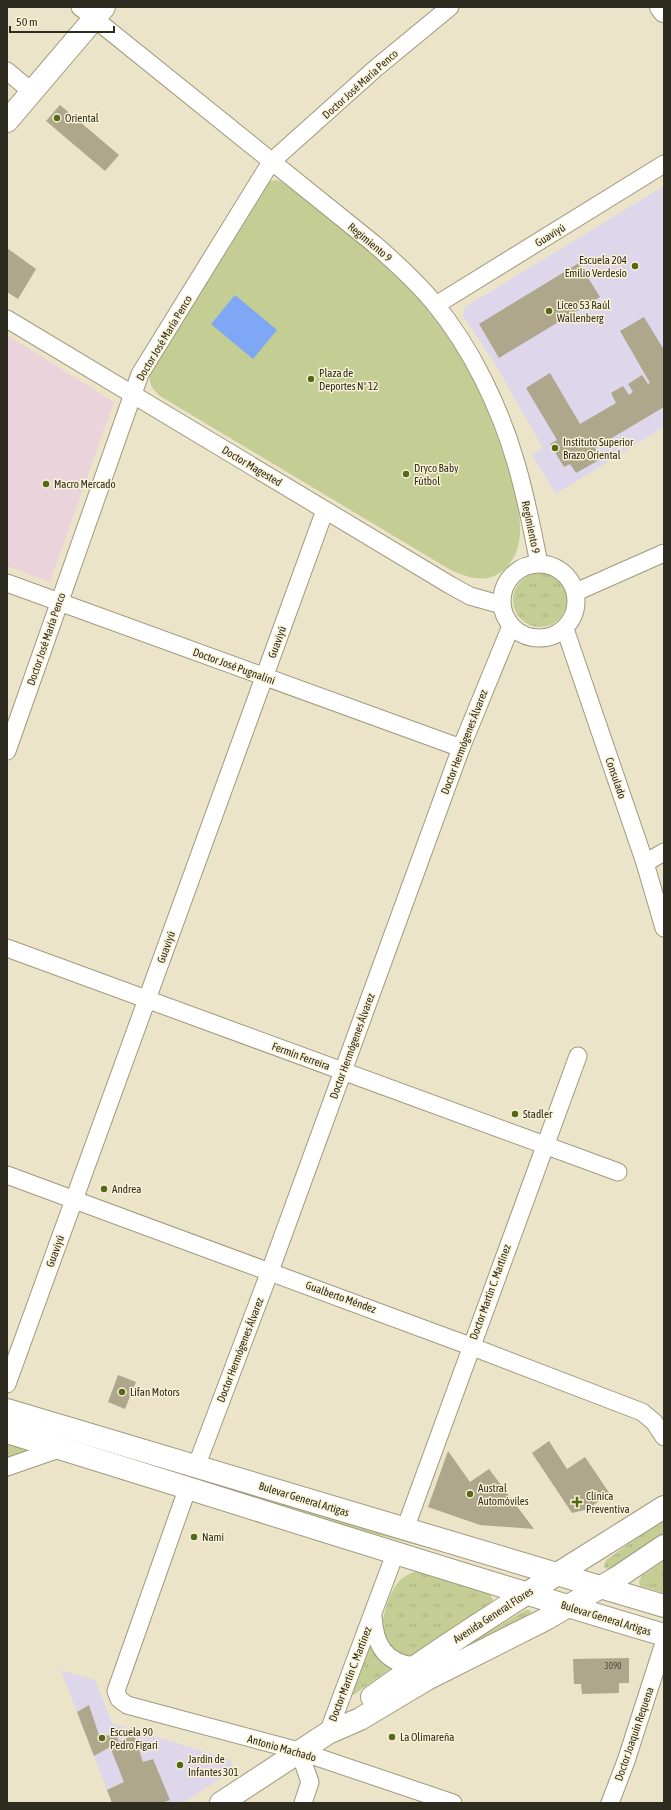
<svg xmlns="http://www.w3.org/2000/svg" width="671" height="1810" font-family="'Asap Condensed',sans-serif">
<defs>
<pattern id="grass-tufts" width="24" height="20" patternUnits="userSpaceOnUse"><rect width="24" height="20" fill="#c4cd94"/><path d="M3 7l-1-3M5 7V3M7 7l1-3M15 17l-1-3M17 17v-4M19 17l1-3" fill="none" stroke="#a9b07f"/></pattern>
</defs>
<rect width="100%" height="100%" fill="#ece4c8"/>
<polygon fill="#ebd3dc" points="7,335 114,402 50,582 7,566"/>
<g fill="#ded6eb">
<polygon points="664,186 664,427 556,494 532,455 543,448 494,362 463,316 465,307"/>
<polygon points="61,1670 95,1680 112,1723 231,1760 233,1770 183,1803 112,1803"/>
</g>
<g fill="url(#grass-tufts)">
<circle cx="540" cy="600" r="27"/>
<polygon points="7,1420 208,1482 492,1565 323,1520"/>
<polygon points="7,1441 31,1450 7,1459"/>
<polygon points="664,1519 664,1536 610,1571 604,1567 606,1560"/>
<polygon points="664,1561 664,1593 640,1586 639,1581 642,1576"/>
<path d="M 415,1572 L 424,1573 L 490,1594 L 493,1600 L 489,1605 L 413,1655 L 404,1656 L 392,1653 L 381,1625 C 388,1604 391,1578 415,1572 Z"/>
<polygon points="526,1610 530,1610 531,1615 397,1687"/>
<polygon points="368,1643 377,1657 390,1665 390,1669 353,1695 351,1695"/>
</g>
<path fill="#c4cd94" d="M 276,180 L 283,182 C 325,215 368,247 406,285 C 460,338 492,411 512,483 C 519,510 528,544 507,567 C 489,585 469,579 449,569 L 160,396 C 151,388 147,381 151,369 L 266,185 L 271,181 Z"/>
<polygon fill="#7ea7f6" points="235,295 277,330 253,359 211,324"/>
<g fill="#aea78c">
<polygon points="60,105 119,155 105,171 46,121"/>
<polygon points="7,248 36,269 18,299 7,292"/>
<polygon points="579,263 600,297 499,358 479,324"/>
<polygon points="644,317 664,350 664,407 595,448 601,459 576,473 570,464 564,467 550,444 557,440 526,388 550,373 580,424 616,403 611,393 623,386 629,395 633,392 628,384 642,375 648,384 650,383 620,331"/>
<polygon points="118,1375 136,1382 125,1409 108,1402"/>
<polygon points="549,1441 567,1469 585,1457 610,1494 592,1506 593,1508 572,1513 532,1453"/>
<polygon points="448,1451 470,1482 489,1469 534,1529 480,1525 428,1507"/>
<polygon points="629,1658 629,1683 619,1683 619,1693 582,1694 581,1684 574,1684 573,1659"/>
<polygon points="89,1705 100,1738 115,1733 119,1742 134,1735 143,1762 153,1759 170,1800 162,1803 112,1803 107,1790 124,1782 110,1747 94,1756 77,1712"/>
</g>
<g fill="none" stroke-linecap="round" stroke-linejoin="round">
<defs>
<g id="minor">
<path d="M 80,7 L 373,243 C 395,262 416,281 435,304 C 472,349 500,408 516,463 C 526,496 532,530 539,563"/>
<polyline points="7,71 32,92"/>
<polyline points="436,305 664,164"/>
<polyline points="7,319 450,585 470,596 502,605"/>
<circle cx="539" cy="601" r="37"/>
<polyline points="7,583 461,748"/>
<polyline points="576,592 664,553"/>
<polyline points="565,629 645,863 664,928"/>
<polyline points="7,751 140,374 271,162 376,68 450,7"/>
<polyline points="645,863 664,852"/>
<polyline points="7,948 618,1172"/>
<polyline points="7,1175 470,1346 642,1412 654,1422 664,1437"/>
<polyline points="7,1384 325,510"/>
<polyline points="7,1467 62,1448"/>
<polyline points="196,1467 270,1271 461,748 511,626"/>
<polyline points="188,1487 116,1691 119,1699 127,1705 299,1751 453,1803"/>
<polyline points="405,1529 578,1056"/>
<path d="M 373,1617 C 375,1645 385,1663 415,1666"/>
<polyline points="328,1733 395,1554"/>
<polyline points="299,1751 310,1782 303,1803"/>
<polyline points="610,1803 626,1761 664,1643"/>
</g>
<g id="major">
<polyline points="661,7 664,11"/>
<polyline points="7,121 104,7"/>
<polyline points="7,1410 664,1606"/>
<path d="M 7,1432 C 226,1499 444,1570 664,1635"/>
<path d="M 372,1697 C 467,1629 566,1569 664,1507"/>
<polyline points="221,1803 328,1733 360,1719 427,1679 546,1619 618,1577 664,1546"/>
</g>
</defs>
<use href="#minor" stroke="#a0997e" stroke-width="19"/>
<use href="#major" stroke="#a0997e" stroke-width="24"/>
<use href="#minor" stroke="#fff" stroke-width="17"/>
<use href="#major" stroke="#fff" stroke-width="22"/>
</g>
<g fill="#536918" stroke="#f9f2d5" stroke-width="1.5">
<circle cx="57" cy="118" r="4"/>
<circle cx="635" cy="266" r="4"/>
<circle cx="549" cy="311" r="4"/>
<circle cx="311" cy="379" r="4"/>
<circle cx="555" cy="448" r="4"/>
<circle cx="406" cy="474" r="4"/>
<circle cx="46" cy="484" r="4"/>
<circle cx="515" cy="1114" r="4"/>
<circle cx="104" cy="1189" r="4"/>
<circle cx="122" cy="1392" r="4"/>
<circle cx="470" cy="1494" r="4"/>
<path d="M575 1496h4v4h4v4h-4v4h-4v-4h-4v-4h4z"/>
<circle cx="194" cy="1537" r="4"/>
<circle cx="392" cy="1737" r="4"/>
<circle cx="102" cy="1738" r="4"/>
<circle cx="180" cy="1765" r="4"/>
</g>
<g text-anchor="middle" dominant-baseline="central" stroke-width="3" stroke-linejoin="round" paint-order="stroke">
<g font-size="9" fill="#4e4a3b">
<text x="613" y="1666">3090</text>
</g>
<g font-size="11" fill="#2e2b20" stroke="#f9f2d5">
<text transform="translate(360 84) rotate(-42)">Doctor José María Penco</text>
<text transform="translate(550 235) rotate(-32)">Guaviyú</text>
<text transform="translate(370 242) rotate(40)">Regimiento 9</text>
<text transform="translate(164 338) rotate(-59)">Doctor José María Penco</text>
<text transform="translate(252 466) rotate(31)">Doctor Magested</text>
<text transform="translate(531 527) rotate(78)">Regimiento 9</text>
<text transform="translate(46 639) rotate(-71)">Doctor José María Penco</text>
<text transform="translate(277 642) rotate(-70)">Guaviyú</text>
<text transform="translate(234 666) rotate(20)">Doctor José Pugnalini</text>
<text transform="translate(464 742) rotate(-69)">Doctor Hermógenes Álvarez</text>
<text transform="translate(616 778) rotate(71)">Consulado</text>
<text transform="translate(166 947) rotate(-70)">Guaviyú</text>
<text transform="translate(352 1046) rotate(-70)">Doctor Hermógenes Álvarez</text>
<text transform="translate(301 1056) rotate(20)">Fermín Ferreira</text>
<text transform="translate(55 1251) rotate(-70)">Guaviyú</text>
<text transform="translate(490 1292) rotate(-70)">Doctor Martín C. Martínez</text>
<text transform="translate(341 1297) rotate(20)">Gualberto Méndez</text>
<text transform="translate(240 1350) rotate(-69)">Doctor Hermógenes Álvarez</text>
<text transform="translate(304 1499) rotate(17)">Bulevar General Artigas</text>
<text transform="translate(493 1615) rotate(-33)">Avenida General Flores</text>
<text transform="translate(606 1618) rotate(17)">Bulevar General Artigas</text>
<text transform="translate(350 1674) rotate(-69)">Doctor Martín C. Martínez</text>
<text transform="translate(634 1734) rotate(-71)">Doctor Joaquín Requena</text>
<text transform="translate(282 1748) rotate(16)">Antonio Machado</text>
</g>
<g font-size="11" fill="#2e2b20" stroke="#f9f2d5" text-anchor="start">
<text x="65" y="118">Oriental</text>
<text x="627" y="260" text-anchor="end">Escuela 204<tspan x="627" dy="13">Emilio Verdesio</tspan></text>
<text x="557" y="305">Liceo 53 Raúl<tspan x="557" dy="13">Wallenberg</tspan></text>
<text x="319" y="373">Plaza de<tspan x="319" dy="13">Deportes Nº 12</tspan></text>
<text x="563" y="442">Instituto Superior<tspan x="563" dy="13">Brazo Oriental</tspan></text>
<text x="414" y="468">Dryco Baby<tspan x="414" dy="13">Fútbol</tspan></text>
<text x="54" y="484">Macro Mercado</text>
<text x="523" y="1114">Stadler</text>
<text x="112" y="1189">Andrea</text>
<text x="130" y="1392">Lifan Motors</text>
<text x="478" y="1488">Austral<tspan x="478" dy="13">Automóviles</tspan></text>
<text x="586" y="1496">Clínica<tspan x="586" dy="13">Preventiva</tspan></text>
<text x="202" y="1537">Nami</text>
<text x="110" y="1732">Escuela 90<tspan x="110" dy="13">Pedro Figari</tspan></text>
<text x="400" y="1737">La Olimareña</text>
<text x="188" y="1759">Jardín de<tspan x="188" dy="13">Infantes 301</tspan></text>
</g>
</g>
<rect width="671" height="1810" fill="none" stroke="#2e2b20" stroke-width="16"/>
<path d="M10 26v6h104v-6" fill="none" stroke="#2e2b20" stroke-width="2"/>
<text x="16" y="26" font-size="12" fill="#2e2b20" stroke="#f9f2d5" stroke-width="3" paint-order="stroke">50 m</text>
</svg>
